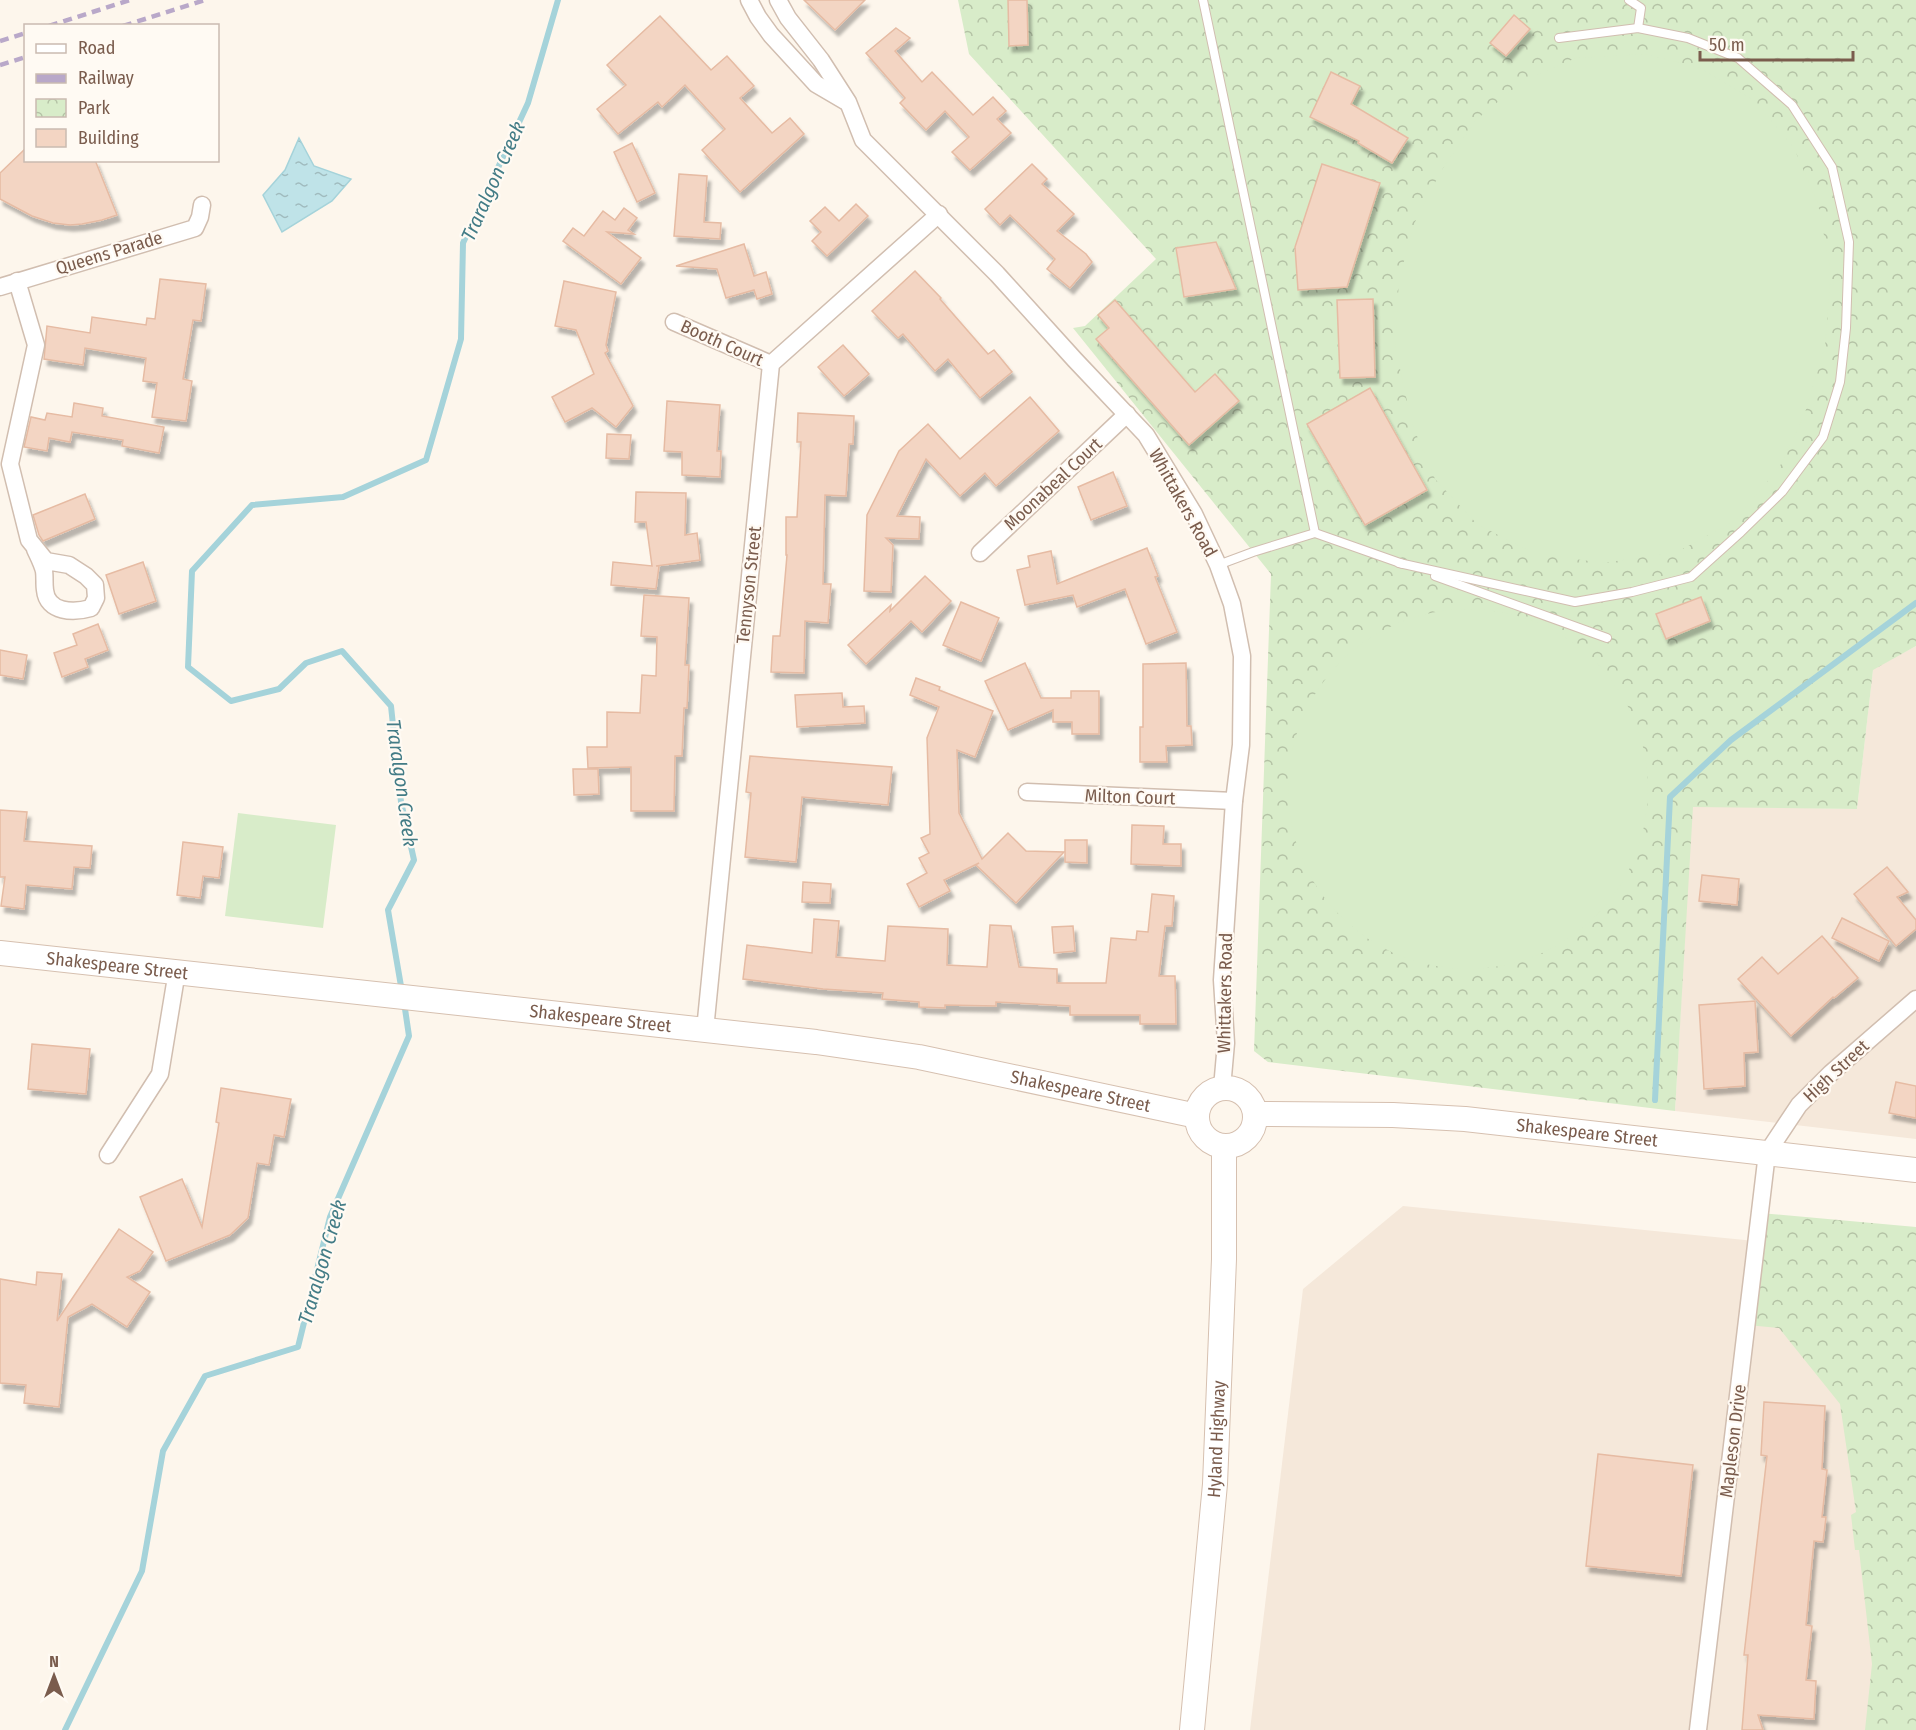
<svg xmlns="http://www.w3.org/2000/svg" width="1916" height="1730" font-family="'Fira Sans Condensed',sans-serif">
<defs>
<pattern id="park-crowns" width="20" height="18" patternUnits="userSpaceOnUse" patternTransform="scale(1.5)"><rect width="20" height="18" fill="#d8ecc9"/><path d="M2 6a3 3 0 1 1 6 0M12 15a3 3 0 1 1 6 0" fill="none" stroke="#b4c2a5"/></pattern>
<pattern id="water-ripples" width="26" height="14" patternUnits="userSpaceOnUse" patternTransform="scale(1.5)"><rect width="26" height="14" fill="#bfe3e8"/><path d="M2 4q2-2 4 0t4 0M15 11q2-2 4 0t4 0" fill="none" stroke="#a0bbbe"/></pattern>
<filter id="shadow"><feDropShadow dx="3.5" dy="6" stdDeviation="1.5" flood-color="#0004"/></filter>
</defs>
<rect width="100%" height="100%" fill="#fdf6ec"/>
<g fill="#f5e8da">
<polygon points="1916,646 1916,1139 1675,1111 1692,806 1857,809 1873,669"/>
<polygon points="1403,1206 1916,1257 1916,1730 1250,1730 1303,1289"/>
</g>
<g fill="url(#park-crowns)">
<polygon points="958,0 1916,0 1916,646 1873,670 1857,809 1693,807 1675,1111 1268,1062 1254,1051 1271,574 1073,328 1085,326 1156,259 969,54"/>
<polygon points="1760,1213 1916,1227 1916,1730 1865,1730 1872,1664 1859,1550 1855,1550 1851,1515 1856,1512 1840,1404 1779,1328 1747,1325"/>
</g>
<g fill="#d8ecc9">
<polygon points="1645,54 1700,68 1755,101 1794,148 1818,204 1831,272 1825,347 1804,416 1780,466 1736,520 1677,552 1603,563 1533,553 1477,524 1435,479 1412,424 1395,346 1399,280 1414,224 1441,171 1476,120 1523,81 1576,58"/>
<circle cx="1468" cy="789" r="180"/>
<polygon points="238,813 336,825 323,928 225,916"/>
</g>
<polygon fill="url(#water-ripples)" stroke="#a5d3da" stroke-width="1.5" points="299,138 314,166 351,179 332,201 282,232 263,195 285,170"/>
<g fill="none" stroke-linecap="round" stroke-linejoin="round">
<g stroke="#a5d3da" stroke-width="6">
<polyline points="402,992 388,910 414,860 401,802 391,706 342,651 306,663 279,689 231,701 188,667 192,571 252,505 343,497 426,460 461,339 463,243 528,103 558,0"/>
<polyline points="1655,1100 1670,797 1731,740 1916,603"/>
<polyline points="65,1730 142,1571 163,1451 205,1376 298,1347 330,1217 409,1036 404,1002"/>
</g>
</g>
<g fill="#f3d5c3" stroke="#e6bba3" stroke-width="1.5" filter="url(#shadow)">
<polygon points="804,0 865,0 835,30"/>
<polygon points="1008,0 1027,0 1028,45 1009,46"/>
<polygon points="1514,15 1530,29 1506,56 1490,43"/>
<polygon points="660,16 711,70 727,56 754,86 740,98 772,133 790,118 804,134 740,192 702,150 725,129 685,85 662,107 658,102 618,134 597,109 626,85 607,65"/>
<polygon points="896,28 910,38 895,51 922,82 932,72 973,115 993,97 1006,111 997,119 1011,133 970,170 952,152 969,137 945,111 926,130 900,103 905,98 866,53"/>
<polygon points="1331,72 1360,86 1351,104 1408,138 1392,163 1358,143 1359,141 1310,117"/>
<polygon points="632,143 655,193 637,202 614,152"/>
<polygon points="26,148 26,160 95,160 117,215 102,220 82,224 70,225 53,223 32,216 0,199 0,173"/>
<polygon points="1032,164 1047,179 1042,184 1074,214 1057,231 1086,254 1092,262 1070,288 1047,269 1055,259 1010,215 1000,225 985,209"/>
<polygon points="1322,164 1380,183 1347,287 1298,290 1295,247"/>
<polygon points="679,174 707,176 704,222 721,223 720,239 674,236"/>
<polygon points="856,204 868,216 827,256 812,241 821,232 810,221 825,207 839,221"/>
<polygon points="624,208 637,218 628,230 634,234 607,232 641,258 621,284 563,241 573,228 584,236 603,211 615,220"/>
<polygon points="1216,242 1236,289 1184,297 1176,248"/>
<polygon points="744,244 754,276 766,272 772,294 757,299 754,290 726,298 717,269 676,266"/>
<polygon points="915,271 941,298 940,299 988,354 994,350 1012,372 980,398 948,359 935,371 903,334 898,338 872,311"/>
<polygon points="160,279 206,284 201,321 193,320 183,379 192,381 186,421 152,417 157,383 143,381 146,358 85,348 83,365 44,359 47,326 90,333 92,317 146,325 147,318 155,319"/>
<polygon points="564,281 616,292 606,345 608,351 605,353 633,406 616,427 592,408 565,422 552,397 594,374 576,330 555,326"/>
<polygon points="1373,299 1375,377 1340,378 1337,300"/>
<polygon points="1115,300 1195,392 1215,374 1239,401 1189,445 1096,339 1109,328 1098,315"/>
<polygon points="843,345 869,374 844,396 818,367"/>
<polygon points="1370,388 1427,490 1365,525 1307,424"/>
<polygon points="1030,397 1059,431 996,486 985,473 960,496 926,459 897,516 920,517 919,539 886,538 893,545 891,592 864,591 867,515 899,451 928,424 960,459"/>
<polygon points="667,401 720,405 717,451 721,451 720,477 682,475 682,452 664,451"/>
<polygon points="74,403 103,408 102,416 164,427 159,453 122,446 123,440 72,432 70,442 49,438 47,451 24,447 31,417 45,420 47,413 72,417"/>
<polygon points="798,413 854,416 853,444 849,444 846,496 825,495 823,584 831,584 828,623 805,621 804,673 771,672 773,636 780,636 787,555 786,555 786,517 797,517 801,442 797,442"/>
<polygon points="607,434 631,435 629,459 606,458"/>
<polygon points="1113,472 1127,506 1091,520 1078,487"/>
<polygon points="636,492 686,493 685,535 697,533 700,560 656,566 659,566 656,589 611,585 613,562 652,566 646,522 635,522"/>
<polygon points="85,494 95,519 43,541 39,535 33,515"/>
<polygon points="1147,548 1158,576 1155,577 1177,632 1146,644 1125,589 1077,607 1073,595 1025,605 1017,570 1030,567 1028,556 1051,551 1057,584"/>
<polygon points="143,562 156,601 119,614 106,575"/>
<polygon points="925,576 951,601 922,632 911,621 866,664 848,645 891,605 890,611"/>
<polygon points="644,595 689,598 685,665 689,665 687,708 684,708 682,756 675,756 674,811 631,811 631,767 588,768 587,747 607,747 607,712 640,713 642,675 656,676 657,637 641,636"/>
<polygon points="1701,597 1710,621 1666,639 1656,614"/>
<polygon points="961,602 999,618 981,661 943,645"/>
<polygon points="98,624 108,650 85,659 88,667 62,677 54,653 77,645 73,634"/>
<polygon points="0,650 27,655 23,679 0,675"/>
<polygon points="1025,663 1041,698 1071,698 1071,691 1099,691 1099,734 1072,734 1072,722 1053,722 1053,710 1008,730 985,681"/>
<polygon points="1186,663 1187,726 1191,726 1192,745 1166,746 1167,762 1140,762 1140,727 1143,727 1143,664"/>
<polygon points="916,678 940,687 939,690 993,711 975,757 957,750 959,813 982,859 1008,833 1026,851 1064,852 1016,903 976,865 979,863 944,880 950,891 919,907 907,884 927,873 919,858 929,853 921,838 930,834 927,738 939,707 910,695"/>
<polygon points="842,693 843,707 864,706 865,723 797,727 795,695"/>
<polygon points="750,756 892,767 888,805 802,797 796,862 745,857 751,793 746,792"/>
<polygon points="573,769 598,769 599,794 574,795"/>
<polygon points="0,810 27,812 24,841 92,846 90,868 74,867 72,889 26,885 24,909 1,906 5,877 0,877"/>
<polygon points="1132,825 1164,826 1163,844 1181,844 1181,866 1131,864"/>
<polygon points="1065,840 1087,840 1087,863 1065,862"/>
<polygon points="183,842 223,847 219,878 203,876 200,898 177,895"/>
<polygon points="1887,867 1908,892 1897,897 1916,920 1916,929 1896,946 1854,894"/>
<polygon points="1702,875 1739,879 1737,905 1699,901"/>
<polygon points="803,882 831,884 830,903 802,902"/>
<polygon points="1152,894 1174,896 1172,926 1165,926 1159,976 1175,976 1176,1024 1140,1024 1140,1015 1070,1015 1070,1006 996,1002 996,1006 945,1005 945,1008 919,1007 919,1002 882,999 883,993 823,989 743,979 747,945 812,953 814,919 839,921 836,957 885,961 888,926 910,927 948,929 947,965 987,967 990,925 1011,926 1019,967 1057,969 1057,983 1106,983 1111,938 1136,940 1137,931 1148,932"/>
<polygon points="1842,918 1889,941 1879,961 1832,938"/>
<polygon points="1073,926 1075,951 1054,953 1052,927"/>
<polygon points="1822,936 1858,978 1834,998 1833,997 1791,1036 1738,979 1762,957 1778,974"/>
<polygon points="1755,1001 1758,1052 1744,1053 1745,1086 1704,1089 1699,1005"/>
<polygon points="32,1044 90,1049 86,1094 28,1089"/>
<polygon points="1896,1082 1916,1086 1916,1118 1889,1113"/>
<polygon points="221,1088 291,1099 284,1137 274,1135 269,1165 257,1163 248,1218 230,1235 166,1261 140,1197 182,1179 202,1227 219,1123 216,1122"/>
<polygon points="119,1229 153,1252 140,1271 127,1277 150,1292 127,1327 92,1304 68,1317 59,1407 24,1403 26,1385 0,1383 0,1279 36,1285 37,1272 62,1274 57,1321"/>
<polygon points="1764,1402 1825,1406 1822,1469 1827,1470 1822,1517 1826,1517 1823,1542 1814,1541 1806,1625 1812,1626 1806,1680 1816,1681 1814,1719 1758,1715 1763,1730 1742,1730 1748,1655 1744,1655 1767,1456 1761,1455"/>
<polygon points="1598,1454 1693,1465 1681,1576 1586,1566"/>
</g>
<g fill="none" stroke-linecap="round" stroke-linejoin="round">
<defs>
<g id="lane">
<polyline points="1203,0 1315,533"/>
<polyline points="1629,0 1641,8 1638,28"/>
<polyline points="1399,563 1575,602 1632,592 1691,577 1741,532 1782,492 1823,437 1840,382 1846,328 1849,242 1832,167 1792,105 1738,58 1688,38 1638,28 1559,38"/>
<polyline points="1218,565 1253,552 1315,533 1403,564"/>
<polyline points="1435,576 1607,638"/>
</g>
<g id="street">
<polyline points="749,0 758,17 771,35 816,84 845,101"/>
<polyline points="778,0 788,18 821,60 848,102 863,140 997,274 1075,360 1146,435 1194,514 1218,565 1232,604 1242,656 1241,745 1234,801 1222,980 1226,1043 1222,1088"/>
<path d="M 17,281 L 36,345 L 10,464 L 29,540 L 46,561 L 69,565 L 86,576 L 95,585 L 96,598 L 91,608 C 74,613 47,613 45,590 C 44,584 45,577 44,571 C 42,563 38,556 35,549"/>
<polyline points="0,287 195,228 200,217 202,205"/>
<polyline points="674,322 771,364"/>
<polyline points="980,553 1127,414"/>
<polyline points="1027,792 1234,801"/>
<polyline points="705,1030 771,364 939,214"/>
<polyline points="108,1155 160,1074 177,971"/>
<polyline points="1698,1730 1767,1153 1799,1105 1831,1073 1916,999"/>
</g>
<g id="secondary">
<path id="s1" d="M 0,953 L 816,1042 L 919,1057 L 1197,1116"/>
<circle cx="1226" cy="1117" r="29"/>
<path id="s2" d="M 1255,1114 L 1393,1115 L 1465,1119 L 1916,1170"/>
<path id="s3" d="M 1192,1730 L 1215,1484 L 1224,1259 L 1224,1147"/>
</g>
</defs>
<use href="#lane" stroke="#d1beb0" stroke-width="10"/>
<use href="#street" stroke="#d1beb0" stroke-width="19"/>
<use href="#secondary" stroke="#d6c0b0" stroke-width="26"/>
<use href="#lane" stroke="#fff" stroke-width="8"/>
<use href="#street" stroke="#fff" stroke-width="16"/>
<use href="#secondary" stroke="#fff" stroke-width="24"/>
<g stroke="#b9a8c9" stroke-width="4.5" stroke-dasharray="9 6" stroke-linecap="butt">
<polyline points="49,26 130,0"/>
<polyline points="123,26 205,0"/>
<polyline points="0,41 26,33"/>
<polyline points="0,65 26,57"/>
</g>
</g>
<g text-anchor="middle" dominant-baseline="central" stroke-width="4.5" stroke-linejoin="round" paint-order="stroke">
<g font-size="18" fill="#7a5c4d" stroke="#fffaf3">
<text transform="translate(109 253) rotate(-17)">Queens Parade</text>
<text transform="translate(722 343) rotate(24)">Booth Court</text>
<text transform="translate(1053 484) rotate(-43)">Moonabeal Court</text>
<text transform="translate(1183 503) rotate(61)">Whittakers Road</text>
<text transform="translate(749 585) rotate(-84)">Tennyson Street</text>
<text transform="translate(1130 797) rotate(2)">Milton Court</text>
<text stroke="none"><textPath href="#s1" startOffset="118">Shakespeare Street</textPath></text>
<text transform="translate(1225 993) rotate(-89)">Whittakers Road</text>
<text stroke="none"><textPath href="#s1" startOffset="604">Shakespeare Street</textPath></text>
<text transform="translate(1836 1071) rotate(-43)">High Street</text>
<text stroke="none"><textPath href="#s1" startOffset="1090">Shakespeare Street</textPath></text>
<text stroke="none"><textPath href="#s2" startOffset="333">Shakespeare Street</textPath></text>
<text stroke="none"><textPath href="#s3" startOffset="292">Hyland Highway</textPath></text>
<text transform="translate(1733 1441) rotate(-83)">Mapleson Drive</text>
</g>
<g font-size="20" font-style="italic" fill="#437c86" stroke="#fffaf3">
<text transform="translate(493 181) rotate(-66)">Traralgon Creek</text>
<text transform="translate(402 783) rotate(82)">Traralgon Creek</text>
<text transform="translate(322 1262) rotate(-74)">Traralgon Creek</text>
</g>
</g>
<rect x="24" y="24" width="195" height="138" fill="#fffaf3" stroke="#cabbb1" stroke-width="1.5"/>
<rect x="36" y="44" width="30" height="9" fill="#ffffff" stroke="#cabbb1" stroke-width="1.5"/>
<text x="78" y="54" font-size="18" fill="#7a5c4d">Road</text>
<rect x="36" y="74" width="30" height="9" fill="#b9a8c9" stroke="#cabbb1" stroke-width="1.5"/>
<text x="78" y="84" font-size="18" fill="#7a5c4d">Railway</text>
<rect x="36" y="99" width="30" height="18" fill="url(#park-crowns)" stroke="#cabbb1" stroke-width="1.5"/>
<text x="78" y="114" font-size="18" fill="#7a5c4d">Park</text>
<rect x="36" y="129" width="30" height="18" fill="#f3d5c3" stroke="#cabbb1" stroke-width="1.5"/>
<text x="78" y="144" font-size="18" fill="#7a5c4d">Building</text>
<g transform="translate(54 1676)" stroke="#fffaf3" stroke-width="4.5" paint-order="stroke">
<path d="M0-4.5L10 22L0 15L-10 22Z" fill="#7a5c4d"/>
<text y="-9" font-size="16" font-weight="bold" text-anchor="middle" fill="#7a5c4d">N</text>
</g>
<path d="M1700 51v9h153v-9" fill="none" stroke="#7a5c4d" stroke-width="3"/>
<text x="1709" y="51" font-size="18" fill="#7a5c4d" stroke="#fffaf3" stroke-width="4.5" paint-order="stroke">50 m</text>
</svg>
